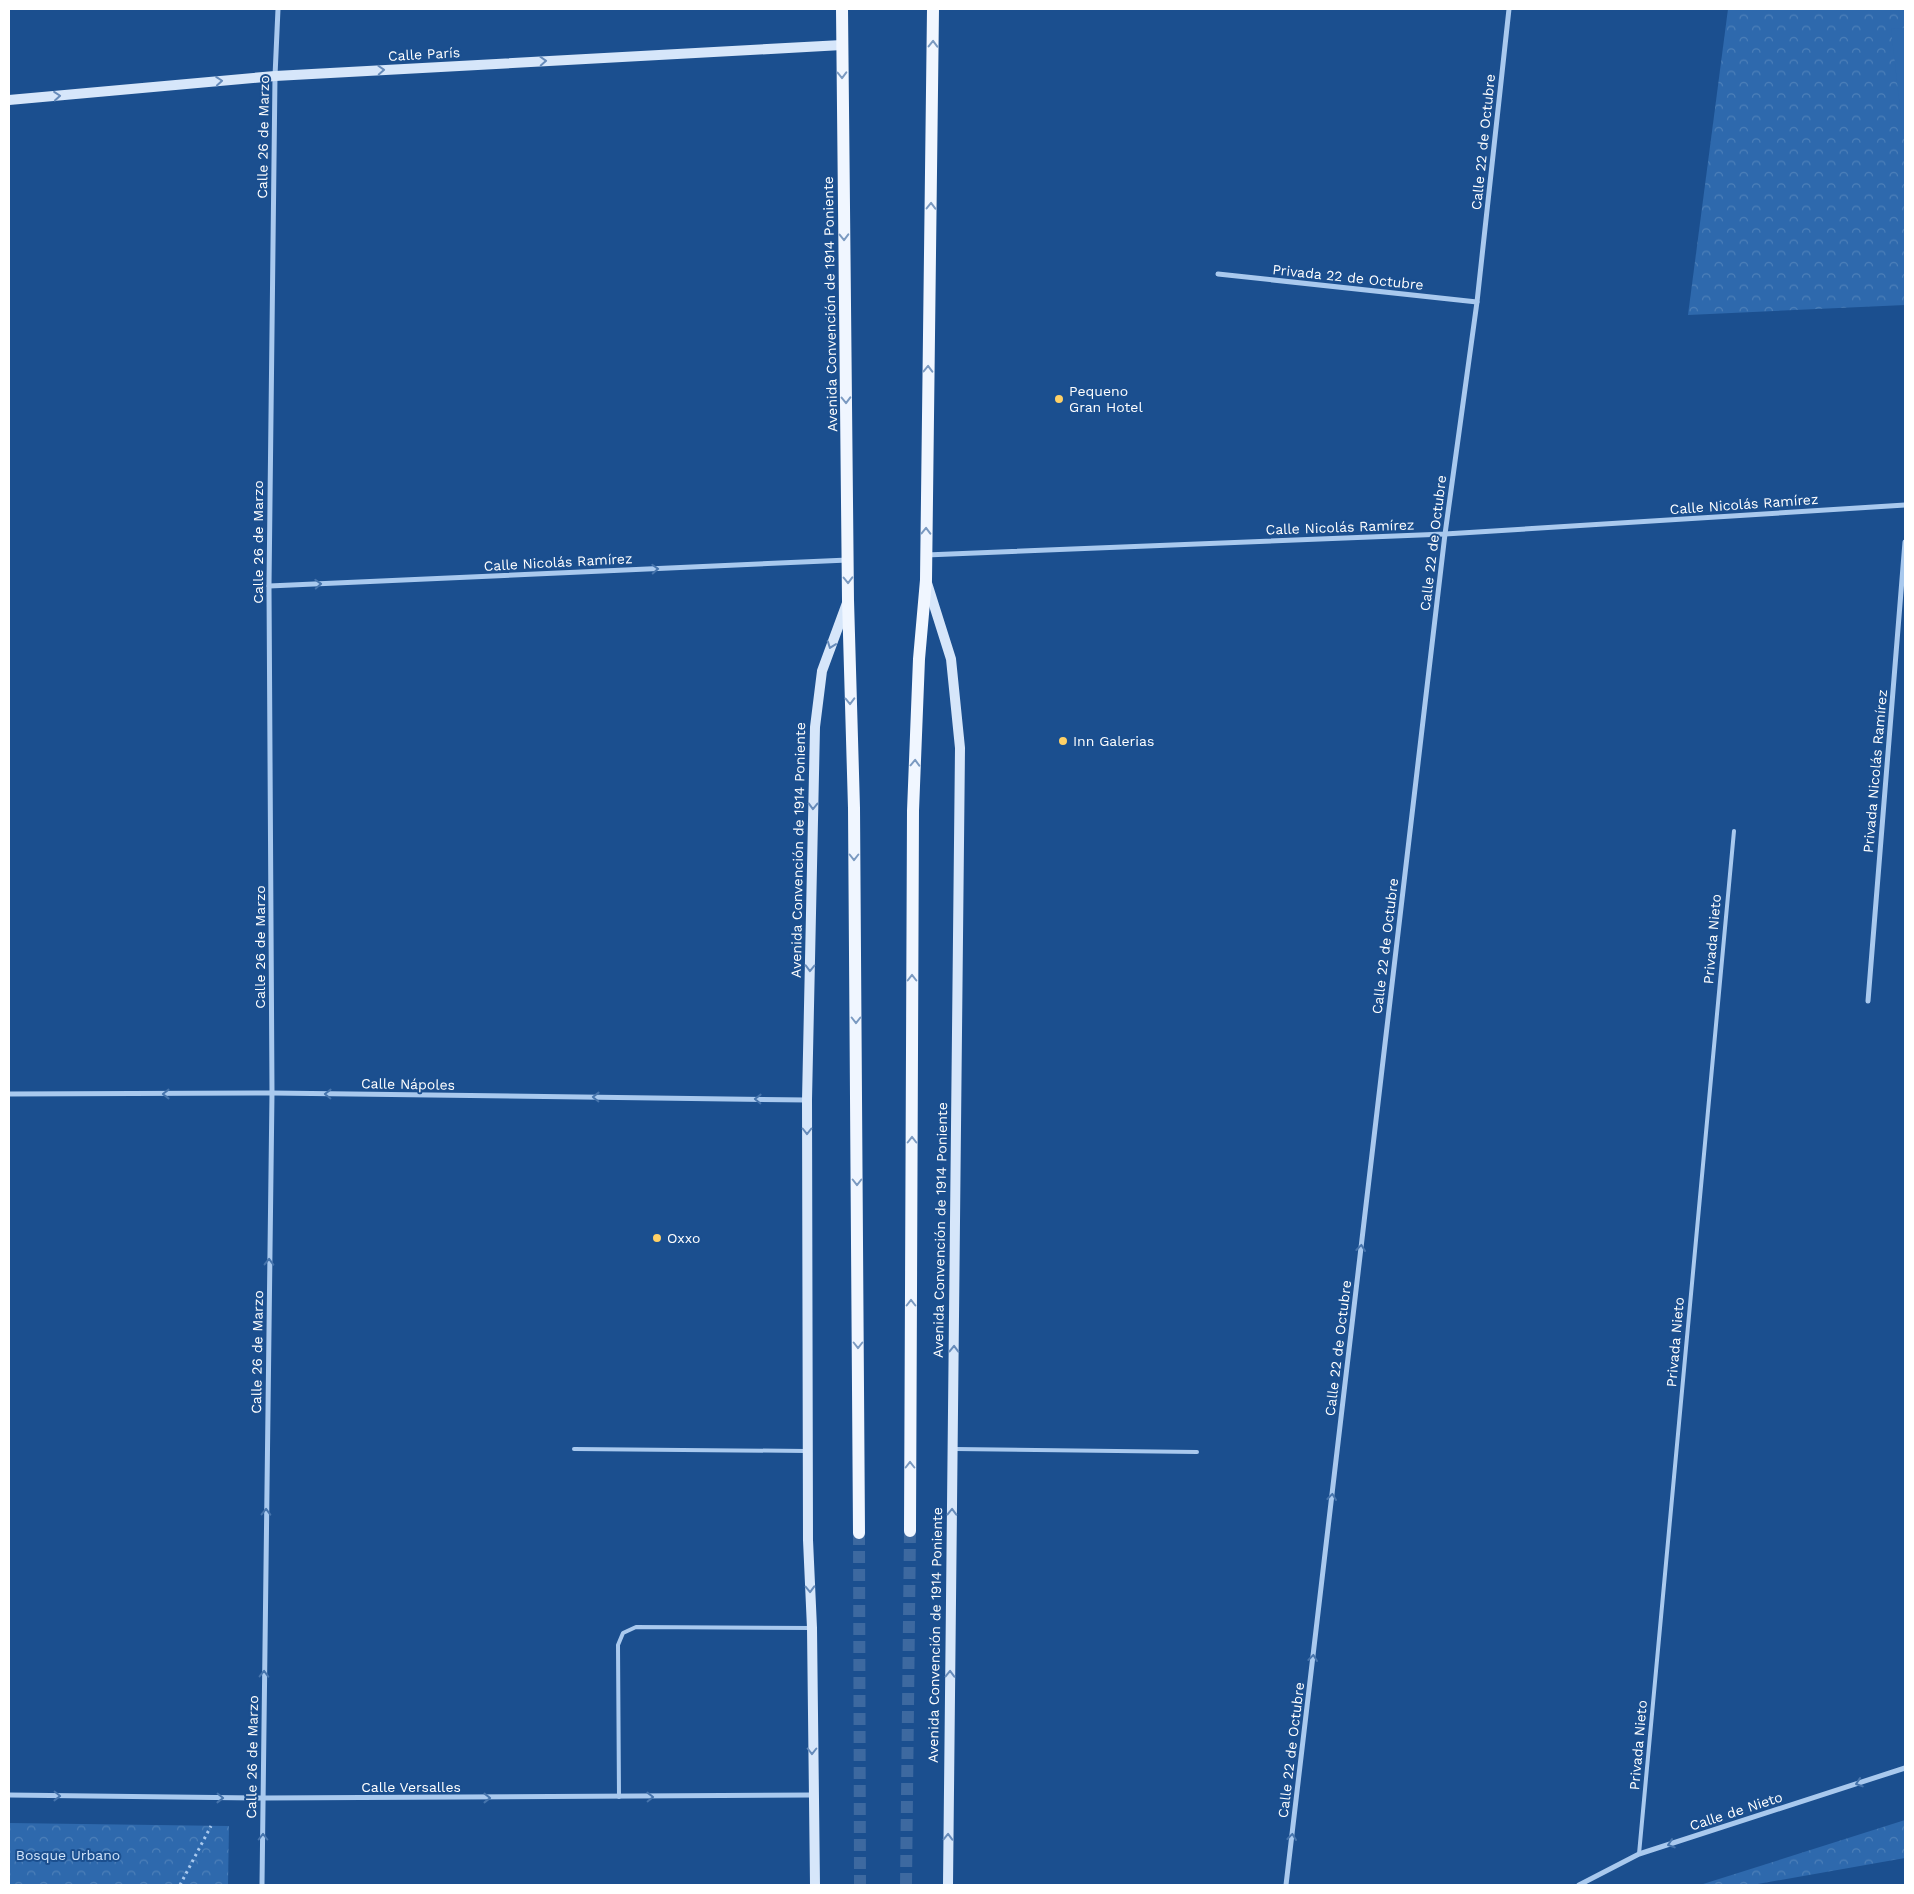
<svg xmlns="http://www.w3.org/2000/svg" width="1914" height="1894" font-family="'Work Sans',sans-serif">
<defs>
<pattern id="forest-crowns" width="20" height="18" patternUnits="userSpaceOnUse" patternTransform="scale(1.25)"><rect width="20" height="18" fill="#2e69ad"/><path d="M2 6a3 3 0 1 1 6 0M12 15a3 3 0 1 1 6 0" fill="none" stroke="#4d80b9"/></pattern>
</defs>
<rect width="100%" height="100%" fill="#1b4f8f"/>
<g fill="url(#forest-crowns)">
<polygon points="1728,9 1905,9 1905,305 1688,315"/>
<polygon points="1905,1820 1905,1858 1752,1885 1700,1885"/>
<polygon points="9,1823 229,1826 228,1885 9,1885"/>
</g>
<polygon fill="#2e69ad" points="1905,28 1905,133 1903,134 1891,29"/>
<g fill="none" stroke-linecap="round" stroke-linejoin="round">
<g stroke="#3d69a0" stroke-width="12" stroke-dasharray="12 6" stroke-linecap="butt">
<polyline points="859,1533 860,1885"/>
<polyline points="906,1885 910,1531"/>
</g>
<polyline stroke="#a9c9ee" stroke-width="3" stroke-dasharray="2.5 4" stroke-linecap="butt" points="180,1885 211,1826"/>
<g stroke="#a9c9ee" stroke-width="4">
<polyline points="574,1449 806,1451"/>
<polyline points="955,1449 1197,1452"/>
<polyline points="619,1797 618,1645 623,1633 636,1627 812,1628"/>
<polyline points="1639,1854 1734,831"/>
</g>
<g stroke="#a9c9ee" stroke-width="5">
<polyline points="1218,274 1477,302"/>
<polyline points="926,555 1445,534 1905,505"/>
<polyline points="269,586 848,560"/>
<polyline points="1868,1001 1905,542"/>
<polyline points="9,1094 272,1093 807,1100"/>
<polyline points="9,1795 263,1798 813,1795"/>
<polyline points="262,1885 272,1093 269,586 275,76 278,9"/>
<polyline points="1286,1885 1445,534 1477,302 1509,9"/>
<polyline points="1579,1885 1639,1854 1905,1768"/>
</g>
<g stroke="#d6e6fa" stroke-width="10">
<polyline points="9,100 275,76 842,45"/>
<polyline points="927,583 951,659 960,748 948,1885"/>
<polyline points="815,1885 812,1628 808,1540 807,1100 815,727 822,671 847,603"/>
</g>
<g stroke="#f0f6ff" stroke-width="12">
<polyline points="842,9 848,600 854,808 859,1533"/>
<polyline points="910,1531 913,811 919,659 926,580 933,9"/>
</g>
</g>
<defs><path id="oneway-chevron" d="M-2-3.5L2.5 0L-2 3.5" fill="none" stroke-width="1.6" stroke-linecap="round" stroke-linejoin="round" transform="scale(1.25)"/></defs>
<g stroke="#7b9ac1">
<use href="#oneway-chevron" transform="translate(933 44) rotate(-89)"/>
<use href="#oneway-chevron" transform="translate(842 75) rotate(89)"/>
<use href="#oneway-chevron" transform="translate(931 206) rotate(-89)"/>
<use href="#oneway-chevron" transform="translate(844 237) rotate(89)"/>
<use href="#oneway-chevron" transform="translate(928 369) rotate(-89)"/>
<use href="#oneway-chevron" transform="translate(846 400) rotate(89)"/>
<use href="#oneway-chevron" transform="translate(926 531) rotate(-89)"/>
<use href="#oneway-chevron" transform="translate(848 580) rotate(89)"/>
<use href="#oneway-chevron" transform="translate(850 701) rotate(89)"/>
<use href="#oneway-chevron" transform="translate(915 763) rotate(-88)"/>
<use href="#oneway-chevron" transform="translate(854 857) rotate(90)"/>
<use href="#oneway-chevron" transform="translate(912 978) rotate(-90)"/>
<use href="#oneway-chevron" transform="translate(856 1020) rotate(90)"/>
<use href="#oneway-chevron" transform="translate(912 1140) rotate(-90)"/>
<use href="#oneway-chevron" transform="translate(857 1182) rotate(90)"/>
<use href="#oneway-chevron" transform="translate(911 1303) rotate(-90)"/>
<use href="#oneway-chevron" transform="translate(858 1345) rotate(90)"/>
<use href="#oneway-chevron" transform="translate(910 1465) rotate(-90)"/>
</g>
<g stroke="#668bba">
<use href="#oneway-chevron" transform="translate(543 61) rotate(-3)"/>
<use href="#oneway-chevron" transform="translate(381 70) rotate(-3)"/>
<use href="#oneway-chevron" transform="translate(219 81) rotate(-5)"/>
<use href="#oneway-chevron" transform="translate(57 96) rotate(-5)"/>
<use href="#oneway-chevron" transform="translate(831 645) rotate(110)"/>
<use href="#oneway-chevron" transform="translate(813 806) rotate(91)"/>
<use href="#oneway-chevron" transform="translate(810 968) rotate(91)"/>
<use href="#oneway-chevron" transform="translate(807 1131) rotate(90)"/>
<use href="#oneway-chevron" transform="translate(954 1349) rotate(-89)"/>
<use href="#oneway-chevron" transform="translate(952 1512) rotate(-89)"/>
<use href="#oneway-chevron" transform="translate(810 1589) rotate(88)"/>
<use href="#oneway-chevron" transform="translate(950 1674) rotate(-89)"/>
<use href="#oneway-chevron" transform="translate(812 1751) rotate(90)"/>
<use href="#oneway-chevron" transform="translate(948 1837) rotate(-89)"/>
</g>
<g stroke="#4674ac">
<use href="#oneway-chevron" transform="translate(655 569) rotate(-3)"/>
<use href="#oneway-chevron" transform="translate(318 584) rotate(-3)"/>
<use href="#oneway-chevron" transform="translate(166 1094) rotate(180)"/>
<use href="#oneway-chevron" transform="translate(328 1094) rotate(-179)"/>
<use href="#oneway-chevron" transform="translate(596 1097) rotate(-179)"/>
<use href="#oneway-chevron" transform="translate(758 1099) rotate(-179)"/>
<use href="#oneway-chevron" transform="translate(1361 1248) rotate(-83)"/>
<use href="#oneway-chevron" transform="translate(269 1262) rotate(-89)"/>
<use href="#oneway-chevron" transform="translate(1332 1497) rotate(-83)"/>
<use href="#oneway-chevron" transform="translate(266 1512) rotate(-89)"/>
<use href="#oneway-chevron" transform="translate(1313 1658) rotate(-83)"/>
<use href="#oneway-chevron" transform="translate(264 1674) rotate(-89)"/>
<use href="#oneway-chevron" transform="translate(1859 1783) rotate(162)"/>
<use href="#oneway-chevron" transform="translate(57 1796) rotate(1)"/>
<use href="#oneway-chevron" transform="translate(650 1797) rotate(-1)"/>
<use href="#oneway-chevron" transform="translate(220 1798) rotate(1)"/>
<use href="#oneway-chevron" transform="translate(487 1798)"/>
<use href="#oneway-chevron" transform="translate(263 1837) rotate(-90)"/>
<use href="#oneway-chevron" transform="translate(1292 1837) rotate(-83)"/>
<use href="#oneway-chevron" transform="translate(1671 1844) rotate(162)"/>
</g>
<g fill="#ffd166" stroke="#1b4f8f" stroke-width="2">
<circle cx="1059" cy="399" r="5"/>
<circle cx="1063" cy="741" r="5"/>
<circle cx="657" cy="1238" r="5"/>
</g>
<g text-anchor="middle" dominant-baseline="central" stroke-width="4" stroke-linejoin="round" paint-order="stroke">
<g font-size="14" fill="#fff" stroke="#1b4f8f">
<text transform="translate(424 54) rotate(-3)">Calle París</text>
<text transform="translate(263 137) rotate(-89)">Calle 26 de Marzo</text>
<text transform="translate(1483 142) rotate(-84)">Calle 22 de Octubre</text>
<text transform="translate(1348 277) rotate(6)">Privada 22 de Octubre</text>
<text transform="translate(830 304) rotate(-91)">Avenida Convención de 1914 Poniente</text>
<text transform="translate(1744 504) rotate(-4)">Calle Nicolás Ramírez</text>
<text transform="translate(1340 527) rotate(-2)">Calle Nicolás Ramírez</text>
<text transform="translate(258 542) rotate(-90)">Calle 26 de Marzo</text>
<text transform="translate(1433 543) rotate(-83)">Calle 22 de Octubre</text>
<text transform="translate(558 562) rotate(-3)">Calle Nicolás Ramírez</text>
<text transform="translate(1875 771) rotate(-85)">Privada Nicolás Ramírez</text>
<text transform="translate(798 850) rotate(-89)">Avenida Convención de 1914 Poniente</text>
<text transform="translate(1712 939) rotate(-85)">Privada Nieto</text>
<text transform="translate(1385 946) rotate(-83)">Calle 22 de Octubre</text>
<text transform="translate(260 947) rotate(-90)">Calle 26 de Marzo</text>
<text transform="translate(408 1084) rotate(1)">Calle Nápoles</text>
<text transform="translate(940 1230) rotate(-89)">Avenida Convención de 1914 Poniente</text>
<text transform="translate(1675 1342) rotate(-85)">Privada Nieto</text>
<text transform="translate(1338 1348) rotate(-83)">Calle 22 de Octubre</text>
<text transform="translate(257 1352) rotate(-89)">Calle 26 de Marzo</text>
<text transform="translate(935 1635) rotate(-89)">Avenida Convención de 1914 Poniente</text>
<text transform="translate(1638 1745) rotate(-85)">Privada Nieto</text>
<text transform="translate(1291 1750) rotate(-83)">Calle 22 de Octubre</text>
<text transform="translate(252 1757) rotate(-89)">Calle 26 de Marzo</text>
<text x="411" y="1787">Calle Versalles</text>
<text transform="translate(1736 1811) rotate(-18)">Calle de Nieto</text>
</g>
<g font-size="14" fill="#fff" stroke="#1b4f8f" text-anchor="start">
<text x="1069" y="391">Pequeno<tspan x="1069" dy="16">Gran Hotel</tspan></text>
<text x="1073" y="741">Inn Galerias</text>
<text x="667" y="1238">Oxxo</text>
</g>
<g font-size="14" fill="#cfe3fa" stroke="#1b4f8f">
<text x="68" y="1855">Bosque Urbano</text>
</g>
</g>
<rect width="1914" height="1894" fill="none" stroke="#ffffff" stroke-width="20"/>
</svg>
